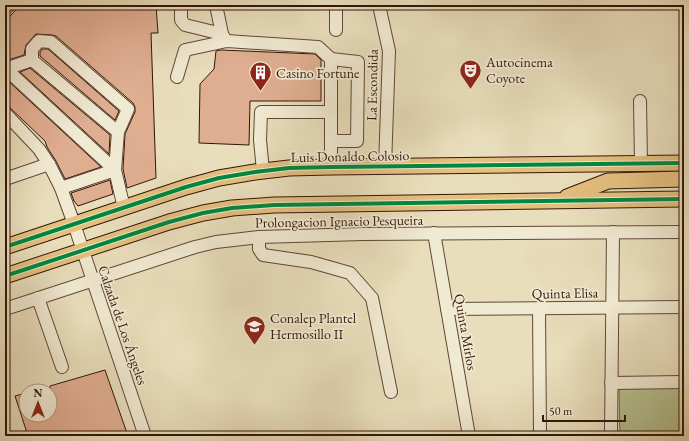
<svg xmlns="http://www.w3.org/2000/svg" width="689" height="441" font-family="'EB Garamond',serif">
<rect width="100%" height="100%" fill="#e9debc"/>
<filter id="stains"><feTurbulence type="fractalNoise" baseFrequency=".005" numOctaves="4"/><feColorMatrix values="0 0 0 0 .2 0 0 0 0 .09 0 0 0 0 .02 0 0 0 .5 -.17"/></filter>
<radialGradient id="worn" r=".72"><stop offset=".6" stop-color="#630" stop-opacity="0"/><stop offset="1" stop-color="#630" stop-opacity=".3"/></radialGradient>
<polygon fill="#b6c191" stroke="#746b4e" points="684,385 684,435 620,436 619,386"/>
<g fill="#dfad90" stroke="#32150a">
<polygon points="20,5 156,5 158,33 151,33 156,178 127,188 123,169 125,134 135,112 135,107 133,103 56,36 52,35 36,34 26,45 24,55 5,61 5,22"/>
<polygon points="42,49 48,49 119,111 115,120 40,56 40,52"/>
<polygon points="221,50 315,54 321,60 321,101 250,101 249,145 199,143 200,84 214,69 216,51"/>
<polygon points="30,68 110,135 109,154 20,72"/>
<polygon points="5,78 101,167 65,179 56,161 47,147 45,141 5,103"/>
<polygon points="110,180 113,194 78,206 74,201 71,193"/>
<polygon points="105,370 128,436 28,436 15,396 26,393 26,415 50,415 50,386"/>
</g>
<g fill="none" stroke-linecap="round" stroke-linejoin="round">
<defs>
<g id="minor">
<polyline points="181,5 181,20 185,25 222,34"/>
<polyline points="216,5 222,34 225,39"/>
<polyline points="336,5 336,30"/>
<polyline points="379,5 389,51 385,166"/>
<polyline points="5,9 9,5"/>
<polyline points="5,69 32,60"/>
<polyline points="6,69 115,170 61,188"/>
<polyline points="177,77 185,50 227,41 318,47 331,59"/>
<polyline points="640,101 641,163"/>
<polyline points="5,113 39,149 49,164 61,188 74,224 145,436"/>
<polyline points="118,132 32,60 32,49 39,41 51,42 128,109 118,132 115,170 124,208"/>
<polyline points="331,141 357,141 358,62 331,59 331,153 332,167"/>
<polyline points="263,171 260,140 261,112 331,112"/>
<polyline points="5,179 49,164"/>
<polyline points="434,233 469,436"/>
<polyline points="259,237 259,249 263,255 311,262 350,273 372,298 391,392"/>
<polyline points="38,298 62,367"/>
<polyline points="539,308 540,436"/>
<polyline points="5,309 195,247 216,242 259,237 363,234 684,232"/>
<polyline points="447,309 684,307"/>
<polyline points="611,383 684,382"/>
<polyline points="611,436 613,232"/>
</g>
<g id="major">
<polyline points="567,197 608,181 684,179"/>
<polyline points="5,247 186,187 219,178 255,172 289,168 332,167 684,163"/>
<polyline points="5,276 169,222 203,213 232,208 274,205 684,199"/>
</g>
</defs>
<use href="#minor" stroke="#604736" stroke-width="14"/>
<use href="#major" stroke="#32150a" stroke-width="17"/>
<use href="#minor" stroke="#f1ead3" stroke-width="12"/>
<use href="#major" stroke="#e4bf7e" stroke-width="15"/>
<defs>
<g id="cycleway">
<polyline points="5,247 186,187 219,178 255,172 289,168 332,167 684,163"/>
<polyline points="5,276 169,222 203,213 232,208 274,205 684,199"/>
</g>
</defs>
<use href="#cycleway" stroke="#f1ead3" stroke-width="6"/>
<use href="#cycleway" stroke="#00873e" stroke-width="4"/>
</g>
<defs>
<symbol id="theatre-pin" viewBox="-11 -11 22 30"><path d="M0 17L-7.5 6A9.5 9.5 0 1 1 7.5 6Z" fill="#8f2418" stroke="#f1ead3"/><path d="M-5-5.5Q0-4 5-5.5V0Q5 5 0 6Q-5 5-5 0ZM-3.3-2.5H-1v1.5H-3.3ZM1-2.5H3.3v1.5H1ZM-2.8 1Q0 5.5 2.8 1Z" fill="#fff"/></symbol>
<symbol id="building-pin" viewBox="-11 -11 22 30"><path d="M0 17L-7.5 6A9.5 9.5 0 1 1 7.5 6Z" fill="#8f2418" stroke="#f1ead3"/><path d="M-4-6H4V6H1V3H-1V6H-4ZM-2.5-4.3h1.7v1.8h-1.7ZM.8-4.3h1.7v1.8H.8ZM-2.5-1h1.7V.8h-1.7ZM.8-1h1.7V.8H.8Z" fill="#fff"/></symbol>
<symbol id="school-pin" viewBox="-11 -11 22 30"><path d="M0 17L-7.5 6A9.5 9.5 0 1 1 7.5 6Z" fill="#8f2418" stroke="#f1ead3"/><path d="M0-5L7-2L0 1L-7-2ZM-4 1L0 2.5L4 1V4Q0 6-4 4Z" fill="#fff"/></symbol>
</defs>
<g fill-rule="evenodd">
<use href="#theatre-pin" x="458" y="58" width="25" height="34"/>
<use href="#building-pin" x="248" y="60" width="25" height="34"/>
<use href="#school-pin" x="242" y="314" width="25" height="34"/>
</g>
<g text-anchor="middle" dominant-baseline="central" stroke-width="3.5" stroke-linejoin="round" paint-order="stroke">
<g font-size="14" fill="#32150a" stroke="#f1ead3" text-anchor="start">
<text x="486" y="62">Autocinema<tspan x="486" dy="16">Coyote</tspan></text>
<text x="276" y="73">Casino Fortune</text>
<text x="270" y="318">Conalep Plantel<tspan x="270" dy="16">Hermosillo II</tspan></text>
</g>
<g font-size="14" fill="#32150a" stroke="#f1ead3">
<text transform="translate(372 85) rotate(-89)">La Escondida</text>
<text transform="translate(350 156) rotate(-1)">Luis Donaldo Colosio</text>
<text transform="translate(339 221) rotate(-1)">Prolongacion Ignacio Pesqueira</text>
<text transform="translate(565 293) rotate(-1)">Quinta Elisa</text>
<text transform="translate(123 325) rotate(71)">Calzada de Los Ángeles</text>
<text transform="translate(466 332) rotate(80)">Quinta Mirlos</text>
</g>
</g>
<rect width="689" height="441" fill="none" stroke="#e9debc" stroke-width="20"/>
<rect x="6" y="6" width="677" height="429" fill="none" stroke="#32150a" stroke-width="2"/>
<rect x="10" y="10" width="669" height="421" fill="none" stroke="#32150a"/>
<g transform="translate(38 403)"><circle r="19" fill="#f1ead3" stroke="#a59583"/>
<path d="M0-3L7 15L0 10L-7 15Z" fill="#8f2418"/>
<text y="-6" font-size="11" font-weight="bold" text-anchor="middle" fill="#32150a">N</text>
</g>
<path d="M543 415v6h82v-6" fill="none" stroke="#32150a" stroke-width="2"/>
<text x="549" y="415" font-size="12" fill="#32150a" stroke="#f1ead3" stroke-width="3" paint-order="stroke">50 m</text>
<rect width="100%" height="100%" filter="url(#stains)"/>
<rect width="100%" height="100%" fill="url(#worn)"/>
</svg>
